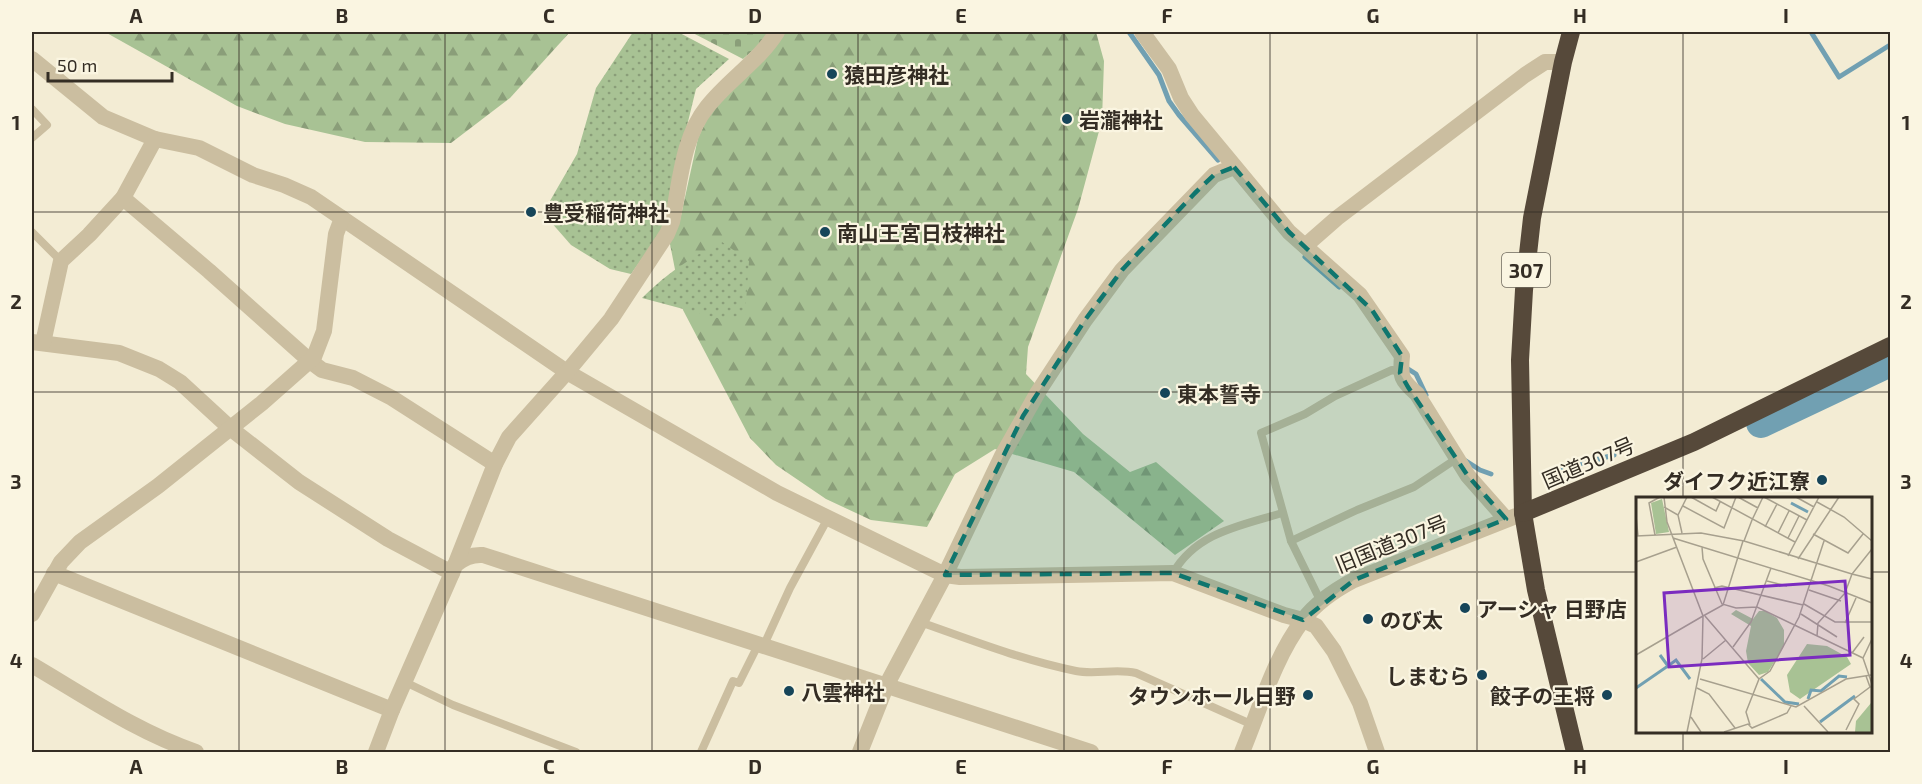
<svg xmlns="http://www.w3.org/2000/svg" width="1922" height="784" font-family="'Exo 2','Noto Sans JP',sans-serif">
<defs>
<pattern id="forest-firs" width="22" height="20" patternUnits="userSpaceOnUse" patternTransform="scale(1.5)"><rect width="22" height="20" fill="#a8c294"/><path d="M5 1l3.5 6h-7zM16 11l3.5 6h-7z" fill="#8a9e79"/></pattern>
<pattern id="cemetery-stones" width="16" height="16" patternUnits="userSpaceOnUse" patternTransform="scale(1.5)"><rect width="16" height="16" fill="#a8c294"/><path d="M2 7V4a2 2 0 0 1 4 0v3zM10 15v-3a2 2 0 0 1 4 0v3z" fill="#8a9e79"/></pattern>
<pattern id="park-dots" width="8" height="8" patternUnits="userSpaceOnUse" patternTransform="scale(1.5)"><rect width="8" height="8" fill="#a8c294"/><path d="M2 2h.1M6 6h.1" fill="none" stroke="#8a9e79" stroke-width="1.8" stroke-linecap="round"/></pattern>
</defs>
<rect width="100%" height="100%" fill="#f3ecd4"/>
<g fill="url(#forest-firs)">
<polygon points="105,32 570,32 510,98 451,143 365,142 285,124 237,106"/>
<polygon points="784,32 1096,32 1104,61 1102,120 1078,209 1028,347 1026,374 1083,434 1130,472 1156,462 1224,521 1175,555 1074,472 995,449 955,474 927,527 871,520 826,499 776,465 750,438 683,310 669,239 680,220 698,138 712,108"/>
</g>
<polygon fill="url(#cemetery-stones)" points="691,32 770,32 766,39 743,59"/>
<g fill="url(#park-dots)">
<polygon points="633,32 678,32 729,59 696,89 661,232 631,274 610,269 571,245 543,213 577,154 596,88"/>
<path d="M 722,242 L 749,261 L 745,316 L 717,318 L 642,298 C 665,275 692,256 722,242 Z"/>
</g>
<g fill="none" stroke-linecap="round" stroke-linejoin="round">
<g stroke="#71a0b2" stroke-width="5">
<polyline points="1129,32 1159,75 1169,101 1179,115 1218,160"/>
<polyline points="1811,32 1839,77 1890,45"/>
<polyline points="1305,257 1339,287"/>
<polyline points="1405,367 1416,374 1426,395"/>
<polyline points="1466,461 1480,470 1491,474"/>
<polyline points="1561,469 1614,455"/>
</g>
<polyline stroke="#71a0b2" stroke-width="30" points="1761,423 1890,362"/>
<g stroke="#cbbea0" stroke-width="8">
<polyline points="32,109 47,125 32,138"/>
<polyline points="32,232 61,261"/>
<polyline points="1291,541 1357,510 1414,487 1456,459"/>
<path d="M 1173,573 C 1197,532 1240,526 1282,513"/>
<polyline points="1321,602 1291,541 1261,433 1305,414 1335,396 1392,370 1400,372"/>
<path d="M 920,622 C 971,640 1022,660 1076,671 C 1096,675 1116,668 1136,673 L 1253,725"/>
<polyline points="763,647 790,588 828,518"/>
<polyline points="405,682 453,705 576,752"/>
<polyline points="701,752 733,681 739,683 758,645"/>
</g>
<g stroke="#cbbea0" stroke-width="16">
<path d="M 1142,32 L 1169,69 L 1181,98 L 1192,115 L 1289,232 L 1360,295 L 1402,356 C 1400,377 1401,380 1417,394 L 1468,476 L 1506,519"/>
<polyline points="32,59 103,117 155,139 199,148 253,175 284,185 311,197 567,372 777,493 945,575 960,577 1173,573 1284,615 1303,620 1316,626 1334,651 1360,703 1377,752"/>
<polyline points="123,198 209,271 310,361 322,370 353,378 392,398 495,464"/>
<polyline points="1305,246 1337,218 1525,75 1545,62 1563,62"/>
<polyline points="32,342 119,353 159,369 180,382 230,428 299,482 388,539 452,573"/>
<polyline points="43,343 61,261 89,235 123,198 155,139"/>
<path d="M 454,566 C 463,559 471,554 483,555 C 685,622 889,685 1091,752"/>
<polyline points="54,573 392,710"/>
<polyline points="32,614 61,562 80,542 158,486 262,403 314,357 324,331 336,234 342,218"/>
<path d="M 32,665 C 85,696 137,732 196,752"/>
<path d="M 376,752 L 392,710 L 452,573 L 495,464 L 509,437 L 567,372 L 611,319 L 667,234 L 672,222 C 680,184 682,138 707,107 C 728,80 759,61 777,32"/>
<polyline points="860,752 887,684 945,575 1002,456 1038,392 1085,320 1122,270 1214,175 1234,167"/>
<path d="M 1242,752 C 1260,709 1274,658 1303,620 C 1316,603 1335,590 1354,580 L 1516,516"/>
</g>
<g stroke="#56493a" stroke-width="18">
<polyline points="1571,32 1563,62 1532,218 1524,290 1520,360 1523,513 1536,590 1575,752"/>
<polyline points="1523,513 1694,442 1890,346"/>
</g>
</g>
<path fill="#0f766e" fill-opacity="0.2" stroke="#0f766e" stroke-width="4.5" stroke-dasharray="12 8" stroke-linejoin="round" d="M 1234,167 L 1289,232 L 1372,310 L 1402,356 L 1400,373 L 1408,387 L 1468,476 L 1506,519 L 1354,580 L 1303,620 L 1173,573 L 945,575 L 1023,416 L 1085,320 L 1122,270 L 1195,193 L 1214,175 Z"/>
<path fill="none" stroke="#342d24" stroke-width="1.5" stroke-opacity="0.55" d="M 239,32 L 239,752M 445,32 L 445,752M 652,32 L 652,752M 858,32 L 858,752M 1064,32 L 1064,752M 1270,32 L 1270,752M 1477,32 L 1477,752M 1683,32 L 1683,499M 32,212 L 1890,212M 32,392 L 1890,392M 32,572 L 1637,572M 1870,572 L 1890,572M 1683,732 L 1683,752"/>
<g fill="#164559" stroke="#faf5e1" stroke-width="2">
<circle cx="832" cy="74" r="6"/>
<circle cx="1067" cy="119" r="6"/>
<circle cx="531" cy="212" r="6"/>
<circle cx="825" cy="232" r="6"/>
<circle cx="1165" cy="393" r="6"/>
<circle cx="1822" cy="480" r="6"/>
<circle cx="1465" cy="608" r="6"/>
<circle cx="1368" cy="619" r="6"/>
<circle cx="1482" cy="675" r="6"/>
<circle cx="789" cy="691" r="6"/>
<circle cx="1308" cy="695" r="6"/>
<circle cx="1607" cy="695" r="6"/>
</g>
<g text-anchor="middle" dominant-baseline="central" stroke-width="4.5" stroke-linejoin="round" paint-order="stroke">
<rect fill="#faf5e1" stroke="#6f695d" stroke-width="1.5" x="1502" y="253" width="48" height="34" rx="4.5"/>
<g font-size="20" font-weight="bold" fill="#342d24">
<text x="1526" y="270">307</text>
</g>
<g font-size="21" font-weight="bold" fill="#342d24" stroke="#faf5e1" text-anchor="start">
<text x="844" y="74">猿田彦神社</text>
<text x="1079" y="119">岩瀧神社</text>
<text x="543" y="212">豊受稲荷神社</text>
<text x="837" y="232">南山王宮日枝神社</text>
<text x="1177" y="393">東本誓寺</text>
<text x="1810" y="480" text-anchor="end">ダイフク近江寮</text>
<text x="1477" y="608">アーシャ 日野店</text>
<text x="1380" y="619">のび太</text>
<text x="1470" y="675" text-anchor="end">しまむら</text>
<text x="801" y="691">八雲神社</text>
<text x="1296" y="695" text-anchor="end">タウンホール日野</text>
<text x="1595" y="695" text-anchor="end">餃子の王将</text>
</g>
<g font-size="21" fill="#342d24" stroke="#faf5e1">
<text transform="translate(1588 462) rotate(-23)">国道307号</text>
<text transform="translate(1391 543) rotate(-22)">旧国道307号</text>
</g>
</g>
<g transform="translate(1636 497)">
<rect width="236" height="236" fill="#f3ecd4"/>
<path d="M 100,113 L 117,122 L 123,114 L 129,114 L 141,121 L 148,133 L 148,149 L 132,175 L 123,178 L 112,166 L 110,154 L 115,129 L 95,117 ZM 171,147 L 191,149 L 211,160 L 215,167 L 164,202 L 154,195 L 151,178 ZM 235,206 L 235,235 L 219,235 L 220,224 Z" fill="#a8c294"/>
<path d="M 26,2 L 33,35 L 20,37 L 15,6 Z" fill="#a8c294"/>
<path fill="none" stroke="#71a0b2" stroke-width="3" d="M 155,6 L 172,15M 32,169 L 40,163 L 54,182M 125,182 L 149,205 L 163,207M 0,191 L 32,169 L 24,158M 172,202 L 175,193 L 185,194 L 203,179 L 211,180M 184,225 L 219,199"/>
<path fill="none" stroke="#a7a08e" stroke-width="1.5" d="M 28,0 L 31,25 L 67,119 L 66,162 L 51,235M 55,0 L 80,14 L 84,5M 76,0 L 159,45M 102,0 L 122,11M 128,0 L 171,23M 160,0 L 178,10M 181,5 L 208,20 L 236,44M 47,9 L 88,31 L 100,0M 28,10 L 42,18 L 46,36M 42,18 L 51,0M 0,19 L 2,39M 116,23 L 127,0M 129,30 L 141,7M 142,36 L 153,14M 177,37 L 212,56 L 227,37M 19,38 L 13,6 L 24,0M 0,39 L 65,36 L 108,44 L 216,77 L 209,96M 37,41 L 193,89 L 236,106M 152,41 L 163,19M 108,44 L 116,23M 66,50 L 67,62 L 86,107 L 100,111 L 121,110 L 227,161M 236,52 L 216,77 L 236,82M 152,59 L 183,0M 162,62 L 203,0M 0,65 L 41,50M 131,84 L 151,89M 78,91 L 86,89 L 167,108M 173,93 L 205,104M 168,107 L 199,125 L 236,125M 165,117 L 201,140M 67,119 L 87,108 L 107,44M 69,119 L 123,182M 209,126 L 220,101M 181,139 L 182,126 L 209,96M 236,142 L 227,161 L 236,187M 97,150 L 115,125 L 135,71M 216,156 L 228,140M 0,158 L 67,119M 67,162 L 90,143M 64,182 L 160,210 L 210,182 L 235,178M 61,191 L 73,197 L 99,231M 168,209 L 192,235M 55,220 L 65,235M 114,228 L 110,215 L 123,182 L 134,174 L 163,120 L 188,44M 210,233 L 223,207 L 218,202 L 234,190 L 230,179M 88,235 L 112,227 L 116,231 L 151,216 L 155,209"/>
<path fill="#7b2cbf" fill-opacity="0.15" stroke="#7b2cbf" stroke-width="3" d="M 209,84 L 214,158 L 33,170 L 28,96 Z"/>
<rect width="236" height="236" fill="none" stroke="#342d24" stroke-width="3"/>
</g>
<rect width="1922" height="784" fill="none" stroke="#faf5e1" stroke-width="66"/>
<path d="M48 72v9h124v-9" fill="none" stroke="#342d24" stroke-width="3"/>
<text x="57" y="72" font-size="18" fill="#342d24" stroke="#faf5e1" stroke-width="4.5" paint-order="stroke">50 m</text>
<rect x="33" y="33" width="1856" height="718" fill="none" stroke="#342d24" stroke-width="2"/>
<g font-size="20" text-anchor="middle" font-weight="bold" fill="#342d24">
<text x="136" y="23">A</text>
<text x="342" y="23">B</text>
<text x="549" y="23">C</text>
<text x="755" y="23">D</text>
<text x="961" y="23">E</text>
<text x="1167" y="23">F</text>
<text x="1373" y="23">G</text>
<text x="1580" y="23">H</text>
<text x="1786" y="23">I</text>
<text x="16" y="130">1</text>
<text x="1906" y="130">1</text>
<text x="16" y="309">2</text>
<text x="1906" y="309">2</text>
<text x="16" y="489">3</text>
<text x="1906" y="489">3</text>
<text x="16" y="668">4</text>
<text x="1906" y="668">4</text>
<text x="136" y="774">A</text>
<text x="342" y="774">B</text>
<text x="549" y="774">C</text>
<text x="755" y="774">D</text>
<text x="961" y="774">E</text>
<text x="1167" y="774">F</text>
<text x="1373" y="774">G</text>
<text x="1580" y="774">H</text>
<text x="1786" y="774">I</text>
</g>
</svg>
